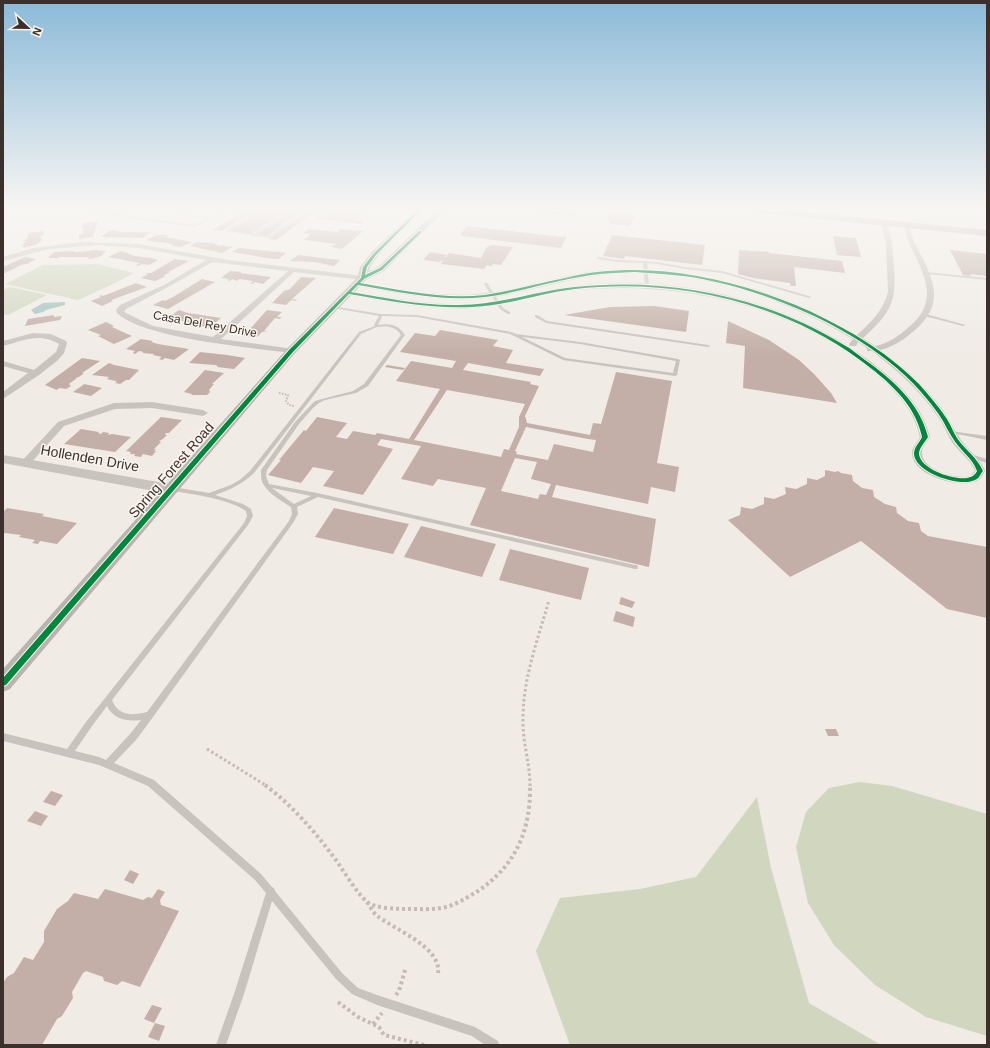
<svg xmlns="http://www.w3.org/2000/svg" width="990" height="1048" font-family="Helvetica,sans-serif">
<rect width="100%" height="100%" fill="#f0ebe5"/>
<g fill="#d1d6bf">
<polygon points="98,264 134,273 109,286 78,300 5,284 43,265"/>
<polygon points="10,287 47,295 8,315 3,314 3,290"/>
<polygon points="860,782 892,786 987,814 987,1036 926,1017 875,985 834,945 808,903 796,847 806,812 829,788"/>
<polygon points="757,797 771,868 809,1003 881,1045 570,1045 536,951 560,898 640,889 696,877"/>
</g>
<polygon fill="#a1c2c1" points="65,302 65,305 46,310 43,312 35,314 31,310 43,303"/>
<g fill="#c3afa7" fill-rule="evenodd">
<polygon points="178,209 195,209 190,212 175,211"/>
<polygon points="247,209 257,209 222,231 213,230"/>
<polygon points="264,209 288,209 251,234 230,231"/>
<polygon points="295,209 305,209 267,236 257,234"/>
<polygon points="312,209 319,209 276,240 269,239"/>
<polygon points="336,209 351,209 367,210 356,220 364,221 361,224 315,218 319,215 326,216"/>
<polygon points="552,209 574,209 572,212"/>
<polygon points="616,213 621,213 635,215 630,226 609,224 610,221 606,220 609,214 614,215"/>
<polygon points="98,221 93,237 79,239 79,235 82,234 84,228 82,227 83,223"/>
<polygon points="467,226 562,237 567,236 561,248 461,236 462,234 460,234"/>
<polygon points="309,229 337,232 341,229 363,231 342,249 331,247 336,244 304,240 311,234 303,233"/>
<polygon points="110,230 120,231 118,232 150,232 143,238 101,237"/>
<polygon points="44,231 44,235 41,236 40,238 42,238 42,240 38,244 23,248 24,246 22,246 26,241 23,241 27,239 29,233"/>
<polygon points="157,235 169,235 166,237 192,242 181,247 172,246 174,245 167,243 155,242 146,240"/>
<polygon points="612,235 705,245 702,265 625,256 624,259 603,256"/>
<polygon points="833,236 856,238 861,257 837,255"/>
<polygon points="197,242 212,243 220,246 222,245 227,247 234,246 222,253 190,246"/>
<polygon points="491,245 513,247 501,265 492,264 493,266 490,266 487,265 484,269 441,264 444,259 440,262 423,260 430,252 447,255 444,257 446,257 449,253 481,258 486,248"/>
<polygon points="239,248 276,252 280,251 278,252 286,253 279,259 274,259 232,252"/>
<polygon points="96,250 106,251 101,256 90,259 88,259 89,257 59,257 55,260 57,258 48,258 54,252 72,251 76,252"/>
<polygon points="739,250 769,252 769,253 842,261 845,273 794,267 796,286 791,286 790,283 753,278 738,274"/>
<polygon points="950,250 987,254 987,276 970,274 971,276 963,275"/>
<polygon points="121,251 135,256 151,258 158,260 149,265 142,264 138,266 136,265 140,263 108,257"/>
<polygon points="298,255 322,258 340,260 334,266 315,262 290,261"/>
<polygon points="25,257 36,259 28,263 30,263 21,265 3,274 3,267"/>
<polygon points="175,259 189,261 168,272 170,272 163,276 166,276 155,281 141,278 148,274 146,274 148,273 151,273"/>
<polygon points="230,271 242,272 240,273 271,277 263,284 255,282 252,284 250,284 253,281 239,279 237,281 232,279 230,281 227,280 230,279 221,278"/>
<polygon points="301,277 316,278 292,299 297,300 296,301 291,300 286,305 272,303 284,291 290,289"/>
<polygon points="202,279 215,282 168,309 153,305 163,300 165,301 173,297"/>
<polygon points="136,283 147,287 114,299 111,300 113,301 102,306 91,301 101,297 99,296 101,295 103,296"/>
<polygon points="654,306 689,311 686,332 564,315 610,307"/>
<polygon points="179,310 188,313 221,318 209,328 192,323 193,323 183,322 183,321 166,319"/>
<polygon points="267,310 282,312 277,317 281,317 280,319 275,318 264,331 268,331 262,332 257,337 241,336 247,329 250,329"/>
<polygon points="54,315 54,317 62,316 60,320 25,326 28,319"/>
<polygon points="728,321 769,340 799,360 814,374 831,393 837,403 743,388 745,346 726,343"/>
<polygon points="106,322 114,326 112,327 132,336 114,344 98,336 101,335 88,330"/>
<path d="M 440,330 L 498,340 L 493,346 L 513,350 L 506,363 L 544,369 L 540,376 L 468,363 L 463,370 L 531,382 L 530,384 L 539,386 L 525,416 L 527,423 L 590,435 L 593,423 L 601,424 L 616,372 L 672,381 L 657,463 L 679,467 L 675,492 L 651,487 L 648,504 L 556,485 L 552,497 L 656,519 L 649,567 L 470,525 L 486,488 L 438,479 L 433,486 L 401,479 L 421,446 L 381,439 L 377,445 L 393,449 L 363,495 L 323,486 L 334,471 L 313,467 L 301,483 L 268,475 L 281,460 L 279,460 L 304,430 L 306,431 L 317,417 L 347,423 L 336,437 L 347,439 L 353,431 L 375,435 L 377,433 L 409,439 L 440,389 L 396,381 L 411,361 L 452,368 L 456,361 L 400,352 L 415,333 L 435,336 ZM 447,390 L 525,404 L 519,417 L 519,427 L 509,450 L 504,449 L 501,457 L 414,440 ZM 526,427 L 588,439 L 596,440 L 593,452 L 554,444 L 548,460 L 516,454 L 517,452 L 515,451 ZM 515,458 L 537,462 L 531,479 L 551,484 L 546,495 L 540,494 L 538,499 L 501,491 Z"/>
<polygon points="141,339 153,341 151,342 158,344 189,349 174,360 165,358 162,360 159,359 162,357 153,355 154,354 142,353 144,352 139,351 135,354 133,353 135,351 126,349"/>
<polygon points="200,352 227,355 245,358 234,369 217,367 218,366 215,365 189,363"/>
<polygon points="82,358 100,361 82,373 84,373 79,377 75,378 77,378 69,384 71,386 66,389 59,388 57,390 45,385"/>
<polygon points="109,363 114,365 139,370 129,380 126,380 120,384 115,383 117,382 115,381 116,381 107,379 109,377 92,375"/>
<polygon points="387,365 405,368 403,370 385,367"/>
<polygon points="205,370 224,373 212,384 214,384 209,390 210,392 207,395 191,395 192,394 184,392"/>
<polygon points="83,385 84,384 102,388 91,396 73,392"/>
<polygon points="161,417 182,420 169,433 166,433 165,435 167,435 163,439 159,441 161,442 154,449 156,449 154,451 156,451 152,456 143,454 141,457 134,456 135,454 130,454 131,452 126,451"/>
<polygon points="81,429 99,432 98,433 101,434 103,432 109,433 108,435 112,434 131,437 115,452 64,444"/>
<polygon points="825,470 835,472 838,471 841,473 852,475 853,481 862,488 873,490 874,497 885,504 896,507 897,513 908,521 919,523 921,531 928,536 987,547 987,618 947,609 861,541 790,577 728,520 740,515 741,507 752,509 764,504 764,497 774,499 786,494 785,487 796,489 807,484 807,478 817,480 825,476"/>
<polygon points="7,508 44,514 42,516 77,523 57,544 40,541 38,544 32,543 35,540 19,537 21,535 5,533 3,535 3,512"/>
<polygon points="334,508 409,524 393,554 315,537"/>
<polygon points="421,526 496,544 482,577 404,557"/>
<polygon points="510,549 589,568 581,600 499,580"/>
<polygon points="621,597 635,602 632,608 619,604"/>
<polygon points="616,611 635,617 633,627 613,621"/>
<polygon points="825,729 836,729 839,736 828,736"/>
<polygon points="51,791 63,795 55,806 43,802"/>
<polygon points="35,811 48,816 41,826 27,821"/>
<polygon points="130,870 139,874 133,884 124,880"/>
<polygon points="105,889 143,900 148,897 152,898 158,889 165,892 160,900 161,905 179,911 140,987 122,981 117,985 104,981 103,977 86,971 83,973 72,992 73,998 62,1016 57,1019 42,1045 3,1045 3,983 7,977 14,973 24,957 33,960 44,942 44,931 57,909 68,901 74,893 98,899"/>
<polygon points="152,1005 162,1008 154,1023 144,1019"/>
<polygon points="155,1023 165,1026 159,1041 148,1037"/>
</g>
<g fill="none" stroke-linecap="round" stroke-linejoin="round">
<polyline stroke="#c2bbb6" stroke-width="2" stroke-dasharray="1.5 1.5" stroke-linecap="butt" points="279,393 288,395 286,401 289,405 294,406"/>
<g stroke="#c2bbb6" stroke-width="3" stroke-dasharray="2.5 2.5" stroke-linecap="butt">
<polyline points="207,749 267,786"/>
<path d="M 530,786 C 530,764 523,744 523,722 C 522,681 538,639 549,600"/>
</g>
<g stroke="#c2bbb6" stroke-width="4" stroke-dasharray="3 3" stroke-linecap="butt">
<path d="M 265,785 C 293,806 315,832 336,860 C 343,870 357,893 366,901 C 374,909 398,909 410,909 C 422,909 434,910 446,907 C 457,904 468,897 478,891 C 516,865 531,830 530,785"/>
<path d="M 367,902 C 370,906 372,911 376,915 C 393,929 442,947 438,973"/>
<polyline points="396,995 399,991 406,967"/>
<polyline points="338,1002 358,1017 379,1027 384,1035 424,1045"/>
<polyline points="373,1024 382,1013"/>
</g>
<g fill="#c9c3be" fill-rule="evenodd">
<path d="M 50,209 C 55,208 62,212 67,211 C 71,210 74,209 78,209 L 103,212 L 112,209 L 114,209 L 114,210 L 106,213 L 194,225 L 206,219 L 141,209 L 145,209 L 209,218 L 222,212 L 203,210 L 202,209 L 225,210 L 229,209 L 231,209 L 194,227 L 75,210 L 67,213 Z"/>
<polygon points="260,209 262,209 229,231 253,234 291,209 293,209 293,210 256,234 268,236 309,209 311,209 270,238 254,236 251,237 251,235 225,231"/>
<polygon points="529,209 575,214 579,209 581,209 576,216 529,211 528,210"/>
<polygon points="599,257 617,260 657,262 685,267 722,271 812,297 809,298 722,273 685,269 657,264 647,263 649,286 647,287 645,286 643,263 617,262 598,259 597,258"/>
<polygon points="926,272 987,278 987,280 927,274 925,273"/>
<polygon points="485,283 487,283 503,308 510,312 510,314 508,314 501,310 484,284"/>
<path d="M 332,306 L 381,314 L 417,315 L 511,332 L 516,334 L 580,342 L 678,359 L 680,360 L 677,375 L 675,376 L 563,360 L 510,334 L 417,317 L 382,316 L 378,325 C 390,323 398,324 405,335 L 368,386 L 356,393 L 325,400 L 319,403 L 313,408 L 299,424 L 267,470 L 266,476 L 269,484 L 317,493 L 635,565 L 637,565 L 638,567 L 637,569 L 635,569 L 318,497 L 297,507 L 298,514 L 293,523 L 153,717 L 136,740 L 114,763 L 154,780 L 261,874 L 272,887 L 274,888 L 275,891 L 342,973 L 358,988 L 377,995 L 475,1027 L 498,1041 L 499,1045 L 485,1045 L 472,1036 L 377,1005 L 352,994 L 336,979 L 272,901 L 244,994 L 226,1045 L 216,1045 L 234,994 L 266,893 L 255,880 L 148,786 L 99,765 L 3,741 L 3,733 L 67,749 L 86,722 L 244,523 L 247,516 L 246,511 C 226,498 197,495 173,491 L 170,489 L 173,487 L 209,493 L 231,485 L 241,479 L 250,471 L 359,332 L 375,326 L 374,325 L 379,316 L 333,308 L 332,308 ZM 377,327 C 387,326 395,326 401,335 L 364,384 L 353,391 L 322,399 L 315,401 L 310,406 L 295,422 L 261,470 C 261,475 261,482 264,485 C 268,493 283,502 291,507 L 292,514 L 289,521 L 147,712 C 132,716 118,716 112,700 L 248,525 L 253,516 L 251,509 L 243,504 L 215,495 C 230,490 242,484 254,473 L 361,334 ZM 522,337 L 580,344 L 676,361 L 673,373 L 565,358 ZM 272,488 L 311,496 L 294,504 L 280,494 ZM 107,706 C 113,719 127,722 141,720 L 130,734 L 106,760 L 99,757 L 75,751 L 92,726 Z"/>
<polygon points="924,314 926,314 966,325 963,326 924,316"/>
<polygon points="535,315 537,315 547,321 708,345 710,346 708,347 546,323 535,317"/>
<polygon points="950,431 987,436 987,440 952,433 950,433"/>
<polygon points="973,455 987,459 987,463 971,458 971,456"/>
</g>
<g fill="#c9c3be" fill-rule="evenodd">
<path d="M 883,220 L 885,221 C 892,232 892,244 893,257 C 897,299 895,309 863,338 L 875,346 C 888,344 900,335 910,326 C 937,303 927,280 913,251 C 909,243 905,235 904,225 L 909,224 C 911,228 911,234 913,239 C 929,273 950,299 915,330 C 905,339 893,347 880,350 C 904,367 924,385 942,409 C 949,419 954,430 961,440 C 969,451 980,458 985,471 C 983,474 981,479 977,481 C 961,489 912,476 912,453 C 912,447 918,442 920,437 C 913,404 887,382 861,362 C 780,302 676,281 576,290 C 542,293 508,306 474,308 C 431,311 390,302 348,295 L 344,293 L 348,291 C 389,297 431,306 472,304 C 507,302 540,290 574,286 C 675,274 785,299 867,359 C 894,379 922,403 930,437 C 927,442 921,448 922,454 C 923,470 958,480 970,476 L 975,471 C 970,459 959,452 952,442 C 947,434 944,425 939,418 C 921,391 898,371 872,351 L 867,351 L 867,348 L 858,342 L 856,346 L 850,346 L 849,344 L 853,339 C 787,300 712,274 635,273 C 584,272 537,291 486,298 C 443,303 399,293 357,286 L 354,284 L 357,282 C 399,289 443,299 486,293 C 524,289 559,275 596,271 C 687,262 779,289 857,335 C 871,322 883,311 888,292 L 886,242 L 880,222 Z"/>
<path d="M 81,242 L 139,244 L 228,260 L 363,276 L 366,278 L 363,280 L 294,272 L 221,339 L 294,349 L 295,351 L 291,353 C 253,348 142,338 117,313 L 116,310 L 120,305 L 164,285 L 206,260 L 139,248 L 97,245 L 49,249 L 3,261 L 3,257 L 33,248 ZM 213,262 L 288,271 L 213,337 L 153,326 L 124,312 L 126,309 L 168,287 Z"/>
<path d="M 33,333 L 51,334 L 66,341 L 67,343 L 64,353 L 58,360 L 39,375 L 3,399 L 3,392 L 28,373 L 3,366 L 3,361 L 34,370 L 56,352 L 59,344 C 39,332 23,341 3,346 L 3,341 Z"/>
<polygon points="152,402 203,410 208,413 203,416 152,408 115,409 64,426 29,465 21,465 20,463 58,422 114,403"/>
</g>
<polygon fill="#c9c3be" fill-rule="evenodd" points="3,455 170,484 175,486 177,489 175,492 170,494 3,463"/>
<path fill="#bab3ae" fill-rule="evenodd" d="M 416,209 L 424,209 C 412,224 372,255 369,271 L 378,267 L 438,209 L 446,209 L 384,271 L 366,280 L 295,353 L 10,689 L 3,692 L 3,669 L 287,349 L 358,277 L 360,267 L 372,252 Z"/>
<polygon fill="#b4aea8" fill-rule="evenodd" points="745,209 774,209 987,230 987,236 750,212"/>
<defs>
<path id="cycleway" d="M 419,209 L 422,209 L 376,255 L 367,267 L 365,275 L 380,268 L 419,231 L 421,231 L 421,233 L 382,270 L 364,279 L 360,283 C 401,290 444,300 485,295 C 512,291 538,283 565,278 C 587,272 611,270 634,270 C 718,270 816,305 884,354 C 896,363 908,373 919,384 C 929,395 939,407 947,419 C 951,425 953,432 957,438 C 965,450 977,457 983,471 C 981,473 980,477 977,479 C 963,489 915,473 914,454 C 914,447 920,442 922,437 C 915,403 887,380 860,360 C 780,301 673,278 575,289 C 540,293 507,306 472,307 C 430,309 390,301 349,294 L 293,352 L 6,685 L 3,686 L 3,678 L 289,350 L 361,278 L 363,267 L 374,253 ZM 635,272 C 662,274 689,275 716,282 C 786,298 873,337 921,392 C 929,401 937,411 943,421 C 946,427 949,432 952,437 C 959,450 972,457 977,471 C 975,475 972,477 967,478 C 954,480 921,470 919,454 C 919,448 925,442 928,437 C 920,403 892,379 865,360 C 858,355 852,349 844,345 C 765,296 667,277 575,287 C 536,291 498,305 459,305 C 422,306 387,298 351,292 L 358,285 C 400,292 442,302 485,297 C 517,293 548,282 580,277 C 598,273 616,273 635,272 Z"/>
</defs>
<use href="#cycleway" stroke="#fbf5ee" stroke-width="2"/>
<use href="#cycleway" fill="#00873e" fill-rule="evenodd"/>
</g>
<linearGradient id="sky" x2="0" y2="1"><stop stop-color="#8bbad8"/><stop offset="0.59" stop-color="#f8f6f3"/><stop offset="1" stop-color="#f8f6f3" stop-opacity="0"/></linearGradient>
<rect width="990" height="355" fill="url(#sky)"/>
<g text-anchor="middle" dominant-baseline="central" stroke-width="3" stroke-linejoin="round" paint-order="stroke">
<g font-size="12" fill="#3b302b" stroke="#fbf5ee">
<text transform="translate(205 324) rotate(10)">Casa Del Rey Drive</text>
</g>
<g font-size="14" fill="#3b302b" stroke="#fbf5ee">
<text transform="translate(90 458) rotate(10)">Hollenden Drive</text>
<text transform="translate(171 470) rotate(-49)">Spring Forest Road</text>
</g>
</g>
<rect width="990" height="1048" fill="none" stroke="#3b302b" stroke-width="8"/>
<g transform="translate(28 28) rotate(112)" stroke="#fbf5ee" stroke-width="3" paint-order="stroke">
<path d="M0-3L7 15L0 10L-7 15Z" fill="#3b302b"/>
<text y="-6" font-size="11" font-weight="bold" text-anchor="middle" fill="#3b302b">N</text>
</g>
</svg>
